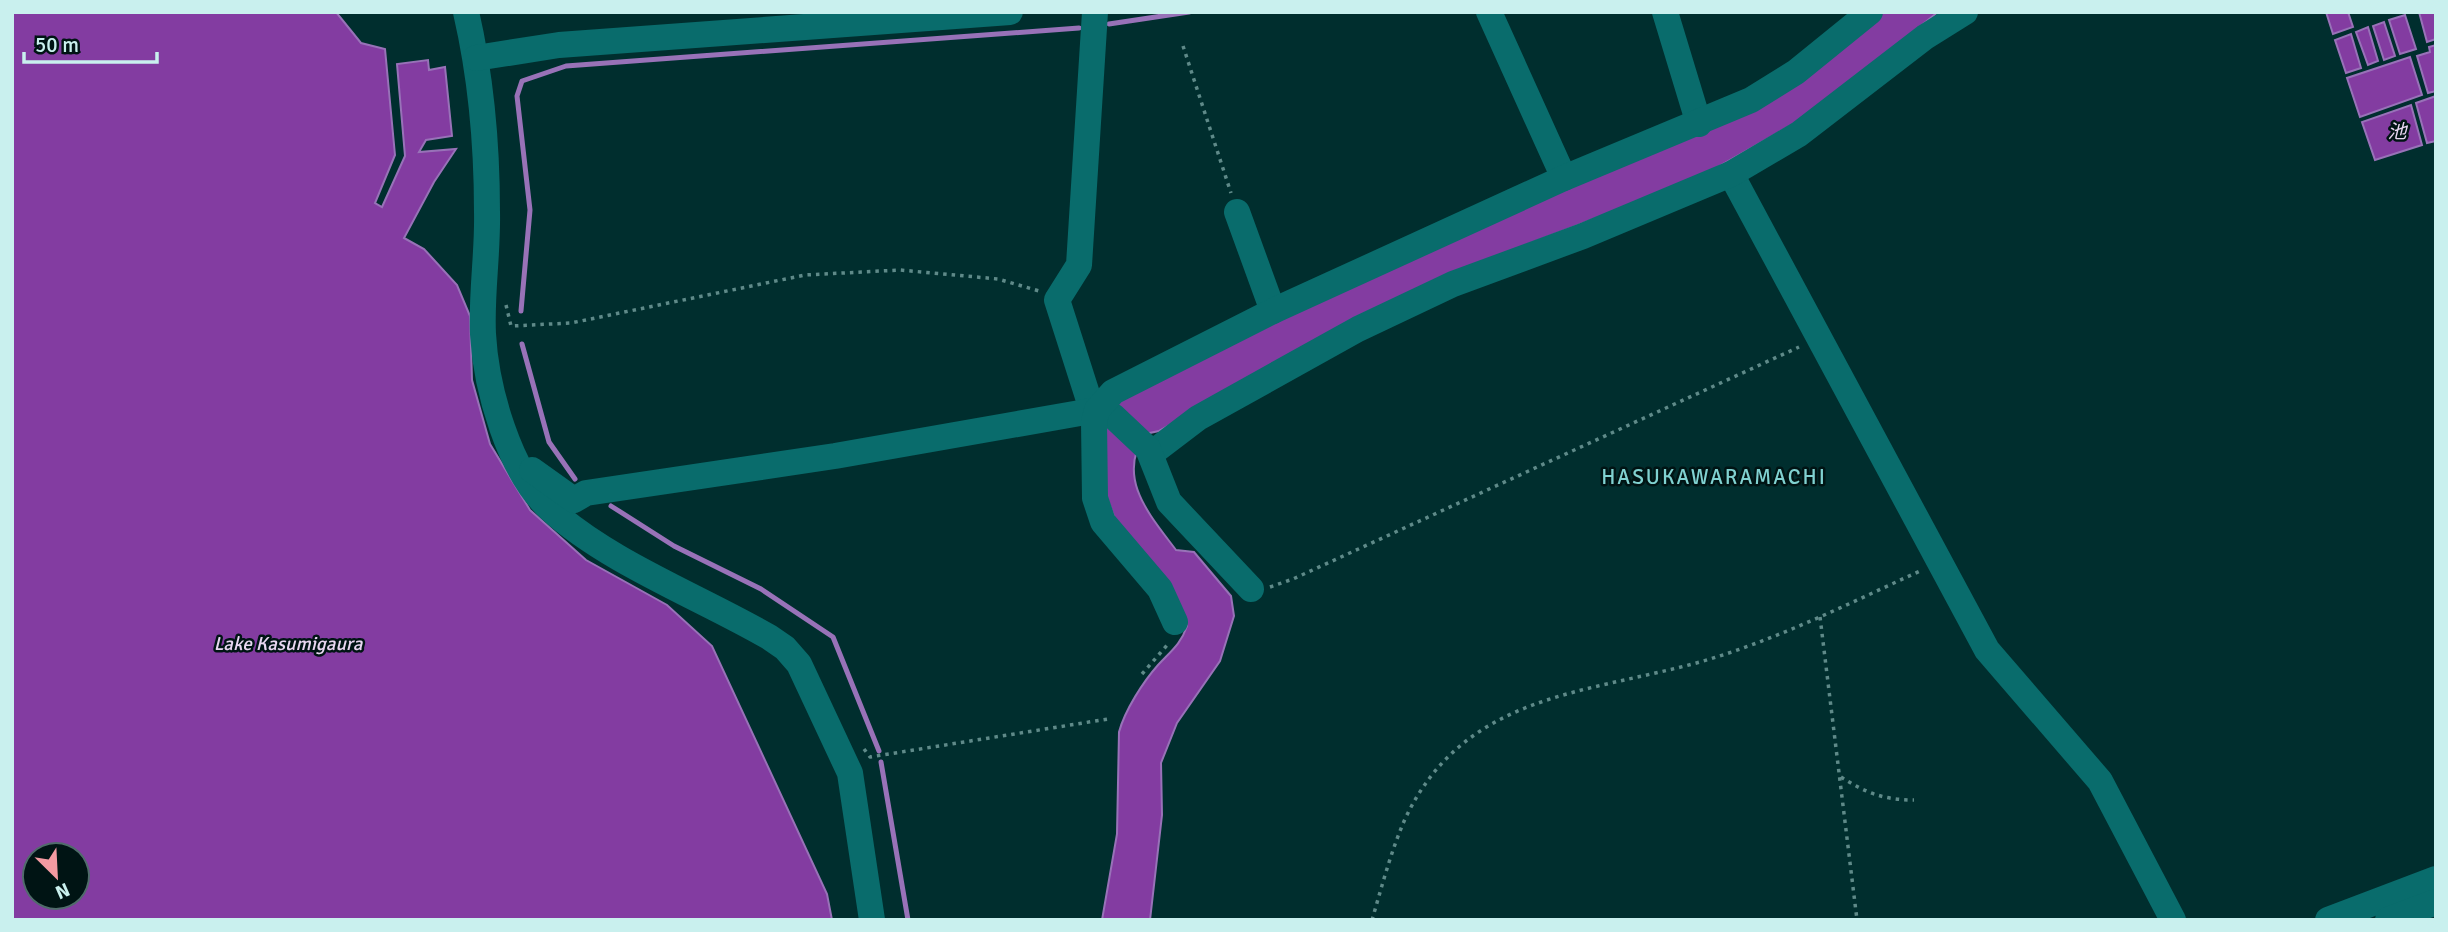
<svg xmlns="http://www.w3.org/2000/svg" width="2448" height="932" font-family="Signika,'Noto Sans JP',sans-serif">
<rect width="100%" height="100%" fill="#002e2e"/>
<g fill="#833ca1" stroke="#9872b8" stroke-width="2" fill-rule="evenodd">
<path d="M 12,12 L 336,12 L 361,43 L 385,49 L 395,155 L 375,203 L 382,207 L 405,156 L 397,64 L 428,60 L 429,70 L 445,67 L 452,136 L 426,140 L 419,152 L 456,149 L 434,182 L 404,238 L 424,249 L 457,285 L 470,316 L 472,380 L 490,444 L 530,510 L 586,560 L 667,605 L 712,646 L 827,894 L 832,920 L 12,920 ZM 35,855 L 77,855 L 77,897 L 35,897 Z"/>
<path d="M 1880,12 L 1938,12 L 1811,114 L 1693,181 L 1440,278 L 1159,431 L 1145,434 C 1116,478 1149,514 1176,550 L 1194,552 L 1231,596 L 1234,616 L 1220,661 L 1177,723 L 1161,763 L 1162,815 L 1150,920 L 1102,920 L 1117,834 L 1119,732 C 1125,710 1143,682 1158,665 C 1171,651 1181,644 1187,626 L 1116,522 L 1104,490 L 1105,420 L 1115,401 L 1314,299 L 1716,124 Z"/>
<polygon points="2326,12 2348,12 2353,27 2333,34"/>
<polygon points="2419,12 2436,12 2436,39 2427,42"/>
<polygon points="2405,15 2416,49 2400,54 2389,20"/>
<polygon points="2384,22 2395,56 2384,60 2373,26"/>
<polygon points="2368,27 2378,61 2368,65 2356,32"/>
<polygon points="2351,34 2361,68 2346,73 2335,40"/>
<polygon points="2436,45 2436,91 2428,93 2417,56 2430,52 2429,47"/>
<polygon points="2410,57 2422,95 2360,117 2347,78"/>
<polygon points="2436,96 2436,141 2427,143 2416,103"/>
<polygon points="2411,105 2422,145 2375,160 2362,122"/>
</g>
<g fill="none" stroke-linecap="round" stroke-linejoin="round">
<g stroke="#9872b8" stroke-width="5">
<polyline points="1109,24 1189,12"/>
<polyline points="521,311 530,210 517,96 522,81 566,66 1079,28"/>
<polyline points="522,344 549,442 575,479"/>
<polyline points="611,506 674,546 761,589 833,637 879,751"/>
<polyline points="881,762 908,920"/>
</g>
<g stroke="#5f8a89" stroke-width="3.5" stroke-dasharray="3.5 5" stroke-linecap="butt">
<polyline points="1183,46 1231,193"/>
<polyline points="506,305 511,326 571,323 805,275 900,270 998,279 1039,291"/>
<polyline points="1270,587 1293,579 1799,347"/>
<polyline points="1820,617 1857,920"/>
<polyline points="1142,674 1169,643"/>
<polyline points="864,749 870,757 1108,719"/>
<path d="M 1841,777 C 1866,793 1884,800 1914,800"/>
<path d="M 1372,920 C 1382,886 1391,851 1405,819 C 1464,694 1584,694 1700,662 C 1776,640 1848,604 1920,571"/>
</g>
<g stroke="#096c6c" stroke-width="26">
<path d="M 466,12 C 481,77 487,146 487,212 C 488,253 481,294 483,334 C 486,388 509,472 550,509 C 608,562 700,597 769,637 L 785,648 L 799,664 L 850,773 L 872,920"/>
<polyline points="1095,12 1079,265 1057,300 1088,397 1097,410"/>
<polyline points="1489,12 1564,178"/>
<polyline points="1665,12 1699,124"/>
<polyline points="476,58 559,45 1010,12"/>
<polyline points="1731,174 1987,650 2100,781 2173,920"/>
<polyline points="1237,212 1273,311"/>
<polyline points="1152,453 1198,418 1358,329 1453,284 1583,236 1731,174 1799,134 1925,37 1965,12"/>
<polyline points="532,470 574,500 586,493 835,456 1097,410 1113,416 1148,449 1169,502 1251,589"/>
<polyline points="1175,622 1160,589 1103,522 1095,498 1094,422 1097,410 1113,392 1273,311 1564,178 1751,100 1796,72 1870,12"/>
<polyline points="2328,920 2436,879"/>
<polyline points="2388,920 2436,902"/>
</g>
</g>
<g text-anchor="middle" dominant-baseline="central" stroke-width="5" stroke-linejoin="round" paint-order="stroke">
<g font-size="19" font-style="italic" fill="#e9d8f2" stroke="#001414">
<text x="2397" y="132">池</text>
<text x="288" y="644">Lake Kasumigaura</text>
</g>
<g font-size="21" letter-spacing="2" fill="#80d2d1" stroke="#001414">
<text x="1714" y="477">HASUKAWARAMACHI</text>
</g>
</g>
<rect width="2448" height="932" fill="none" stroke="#c9f0ee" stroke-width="28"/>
<g transform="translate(56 876) rotate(156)"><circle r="33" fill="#001414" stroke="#506c6b" stroke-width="2"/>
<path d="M0-5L12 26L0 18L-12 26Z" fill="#f49aa2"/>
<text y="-10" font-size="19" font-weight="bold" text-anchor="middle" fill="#c9f0ee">N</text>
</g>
<path d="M24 52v10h133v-10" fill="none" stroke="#c9f0ee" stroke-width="3.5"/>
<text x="35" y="52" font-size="21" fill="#c9f0ee" stroke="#001414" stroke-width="5" paint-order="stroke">50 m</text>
</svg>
